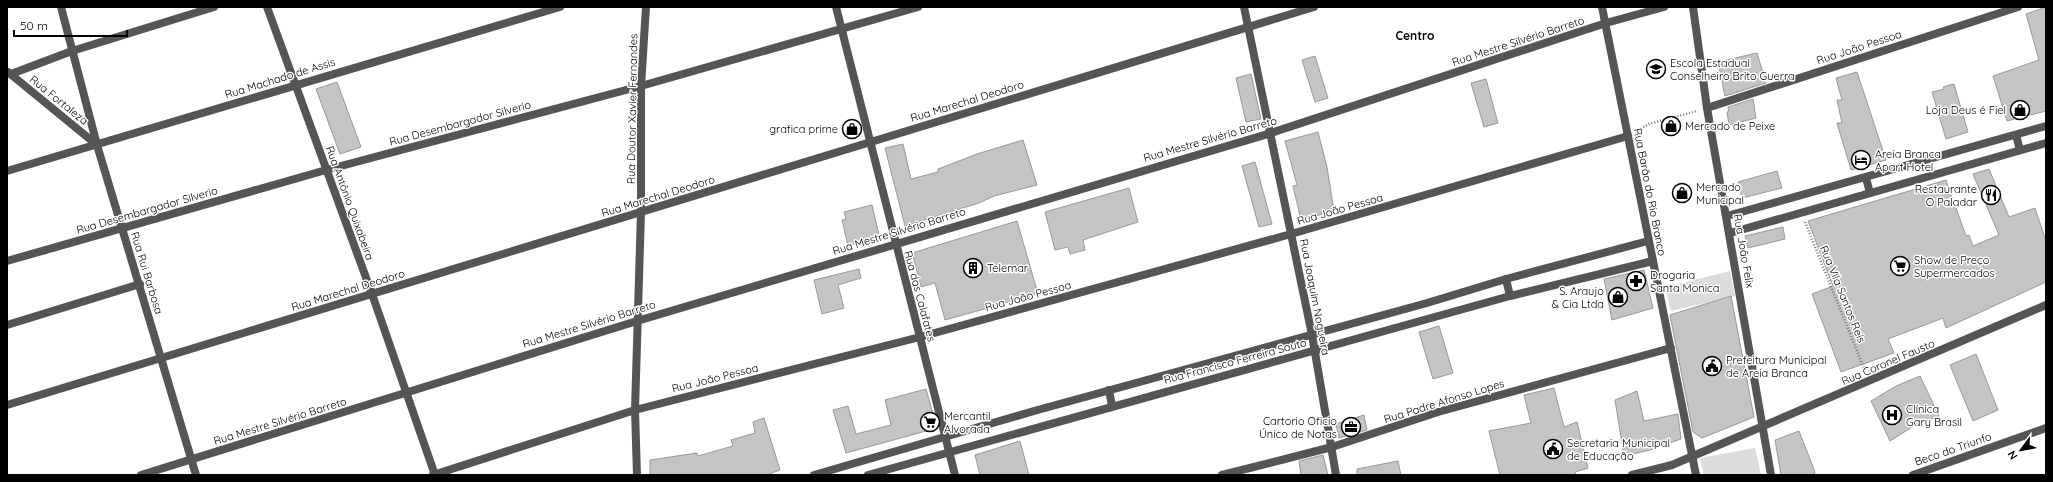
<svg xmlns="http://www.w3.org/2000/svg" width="2053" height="482" font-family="Quicksand,sans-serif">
<rect width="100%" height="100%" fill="#fff"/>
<g fill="#dcdcdc">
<polygon points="1730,271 1735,296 1671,311 1665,287"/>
<polygon points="1755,448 1761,475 1704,475 1700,458"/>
</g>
<g fill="#c4c4c4" stroke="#999">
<polygon points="2046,7 2046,111 2007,121 1993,76 2039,60 2026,14"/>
<polygon points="1757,53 1766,83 1725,96 1718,62"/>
<polygon points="1315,56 1328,98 1315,102 1302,60"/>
<polygon points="1857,72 1886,160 1851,170 1837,123 1842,123 1837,100 1842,100 1836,78"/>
<polygon points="1251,74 1261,119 1246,122 1236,78"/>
<polygon points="1486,79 1498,123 1484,127 1471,83"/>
<polygon points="337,82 361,147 340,154 316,89"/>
<polygon points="1954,84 1968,132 1946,139 1932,92 1944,89 1943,87"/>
<polygon points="1753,99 1756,118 1729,125 1727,112 1729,111 1728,107"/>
<polygon points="1318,132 1327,167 1334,211 1301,220 1293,186 1297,185 1285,141"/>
<polygon points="1023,140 1037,185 994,196 979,203 905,226 885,148 903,144 911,179 938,172 938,169 977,154"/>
<polygon points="1255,162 1272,224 1259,227 1242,166"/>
<polygon points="1989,169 2009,217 2035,208 2046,241 2046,282 1946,328 1943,318 1888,339 1894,353 1841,372 1812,294 1833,286 1808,221 1946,180 1966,236 1969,235 1973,246 1999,235 1973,174"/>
<polygon points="1777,171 1782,188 1742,198 1738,182"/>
<polygon points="1129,188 1138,222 1083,240 1085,250 1070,254 1068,247 1055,250 1045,212"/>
<polygon points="872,205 879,235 848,246 842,220 846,219 844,212"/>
<polygon points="1017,221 1038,294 945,320 935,283 921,287 912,253"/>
<polygon points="1783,227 1785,239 1748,248 1745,236"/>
<polygon points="859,269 861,278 838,285 844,308 822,314 814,280"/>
<polygon points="1644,270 1653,308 1612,320 1604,279"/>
<polygon points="1731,296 1754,417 1702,438 1693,432 1670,315"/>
<polygon points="1439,326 1453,373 1433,379 1419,332"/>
<polygon points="1976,354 1998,410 1973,421 1950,365"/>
<polygon points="1920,376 1939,416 1917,424 1890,441 1871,401 1896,386"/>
<polygon points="1554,388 1564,427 1577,422 1588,468 1575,472 1576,475 1500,475 1489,431 1531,423 1524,395"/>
<polygon points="926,389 937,428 846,453 833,410 848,406 856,434 891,425 885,400"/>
<polygon points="1637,391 1644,421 1678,414 1681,439 1650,450 1624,456 1615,400"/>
<polygon points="1364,415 1367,430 1339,438 1336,424"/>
<polygon points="764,418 780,470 766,475 650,475 650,460 697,453 698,456 733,446 731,440 755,433 753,422"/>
<polygon points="1799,431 1815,472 1814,475 1781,475 1775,440"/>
<polygon points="1020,441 1029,475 980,475 975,455"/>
<polygon points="1323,455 1328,475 1301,475 1299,461"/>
<polygon points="1398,461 1401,475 1357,475 1357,469"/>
</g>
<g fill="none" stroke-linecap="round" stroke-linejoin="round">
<g stroke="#777" stroke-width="2.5" stroke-dasharray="1 2" stroke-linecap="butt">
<polyline points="1638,130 1649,124 1697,111"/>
<polyline points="1805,222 1865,371"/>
</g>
<g stroke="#555" stroke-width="8">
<polyline points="61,7 97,145 196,475"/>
<polyline points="267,7 372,294 435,475"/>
<polyline points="836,7 955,475"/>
<polyline points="1244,7 1312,335 1336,475"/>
<polyline points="1602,7 1696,475"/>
<polyline points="1693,7 1707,108 1771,475"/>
<polyline points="8,72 97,145"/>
<polyline points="11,74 72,51 214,7"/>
<polyline points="1707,108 2018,7"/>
<polyline points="2016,135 2020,150"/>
<polyline points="7,171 560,7"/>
<polyline points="1866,178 1870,193"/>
<polyline points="1727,216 2046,126"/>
<polyline points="1730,233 2046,143"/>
<polyline points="7,261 326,170 641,86 918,7"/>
<polyline points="1506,279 1510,296"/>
<polyline points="7,325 140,284"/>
<polyline points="1109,390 1112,406"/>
<polyline points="7,405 1314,7"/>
<polyline points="141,475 637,321 1271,133 1606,23 1664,7"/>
<polyline points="433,475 635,410 920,337 1291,234 1628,136"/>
<polyline points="637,475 635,410 641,212 641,86 646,7"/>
<polyline points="814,475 1034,411 1427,303 1506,279 1648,241"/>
<polyline points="868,475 1510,296 1653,261"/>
<polyline points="1222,475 1332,447 1438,412 1671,348"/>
<polyline points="1632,475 1672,465 1693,456 2046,305"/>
<polyline points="1913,475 2046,428"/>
</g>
</g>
<defs>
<symbol id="school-ring" viewBox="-11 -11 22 22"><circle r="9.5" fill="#fff" stroke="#000" stroke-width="1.5"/><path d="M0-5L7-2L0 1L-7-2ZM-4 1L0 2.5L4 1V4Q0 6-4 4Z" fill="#000"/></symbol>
<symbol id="shop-ring" viewBox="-11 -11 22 22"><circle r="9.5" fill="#fff" stroke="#000" stroke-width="1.5"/><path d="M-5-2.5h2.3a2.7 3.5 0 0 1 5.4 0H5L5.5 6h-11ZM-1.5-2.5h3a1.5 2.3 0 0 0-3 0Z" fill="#000"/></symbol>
<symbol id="hotel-ring" viewBox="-11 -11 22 22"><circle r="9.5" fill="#fff" stroke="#000" stroke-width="1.5"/><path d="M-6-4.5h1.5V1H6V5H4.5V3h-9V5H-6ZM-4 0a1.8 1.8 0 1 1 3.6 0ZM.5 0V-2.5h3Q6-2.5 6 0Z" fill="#000"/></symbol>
<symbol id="restaurant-ring" viewBox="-11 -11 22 22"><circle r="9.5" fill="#fff" stroke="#000" stroke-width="1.5"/><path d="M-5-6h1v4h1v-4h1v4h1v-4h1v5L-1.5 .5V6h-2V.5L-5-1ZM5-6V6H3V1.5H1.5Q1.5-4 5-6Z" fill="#000"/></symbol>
<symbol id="supermarket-ring" viewBox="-11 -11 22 22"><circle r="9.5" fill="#fff" stroke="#000" stroke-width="1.5"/><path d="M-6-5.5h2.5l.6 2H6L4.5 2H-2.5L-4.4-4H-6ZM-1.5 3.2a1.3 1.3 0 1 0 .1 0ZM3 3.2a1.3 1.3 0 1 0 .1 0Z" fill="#000"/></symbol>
<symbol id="building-ring" viewBox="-11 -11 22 22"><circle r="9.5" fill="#fff" stroke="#000" stroke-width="1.5"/><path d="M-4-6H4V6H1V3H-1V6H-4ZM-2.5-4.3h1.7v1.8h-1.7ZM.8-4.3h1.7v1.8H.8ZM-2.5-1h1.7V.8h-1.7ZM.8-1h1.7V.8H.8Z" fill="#000"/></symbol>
<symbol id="pharmacy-ring" viewBox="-11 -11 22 22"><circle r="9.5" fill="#fff" stroke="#000" stroke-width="1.5"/><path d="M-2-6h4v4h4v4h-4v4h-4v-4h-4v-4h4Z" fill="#000"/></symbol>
<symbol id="civic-ring" viewBox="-11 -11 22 22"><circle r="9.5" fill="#fff" stroke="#000" stroke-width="1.5"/><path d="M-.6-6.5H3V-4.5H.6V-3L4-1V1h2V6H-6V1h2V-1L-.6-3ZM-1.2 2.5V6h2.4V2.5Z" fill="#000"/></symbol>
<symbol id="hospital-ring" viewBox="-11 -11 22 22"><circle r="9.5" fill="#fff" stroke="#000" stroke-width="1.5"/><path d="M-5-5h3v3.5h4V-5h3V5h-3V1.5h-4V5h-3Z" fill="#000"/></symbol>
<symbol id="office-ring" viewBox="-11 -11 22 22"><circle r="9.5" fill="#fff" stroke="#000" stroke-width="1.5"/><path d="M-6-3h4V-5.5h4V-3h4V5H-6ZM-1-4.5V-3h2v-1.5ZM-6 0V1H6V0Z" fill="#000"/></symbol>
</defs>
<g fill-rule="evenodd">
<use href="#school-ring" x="1645" y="58" width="22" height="22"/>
<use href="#shop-ring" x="2009" y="99" width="22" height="22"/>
<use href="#shop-ring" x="1660" y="115" width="22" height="22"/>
<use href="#shop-ring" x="841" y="118" width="22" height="22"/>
<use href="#hotel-ring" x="1850" y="149" width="22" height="22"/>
<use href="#shop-ring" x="1671" y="182" width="22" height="22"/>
<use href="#restaurant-ring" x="1980" y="184" width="22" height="22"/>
<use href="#supermarket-ring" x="1889" y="255" width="22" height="22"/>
<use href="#building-ring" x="962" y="257" width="22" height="22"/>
<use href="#pharmacy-ring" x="1625" y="270" width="22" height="22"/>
<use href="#shop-ring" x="1607" y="286" width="22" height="22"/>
<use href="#civic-ring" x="1701" y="355" width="22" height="22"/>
<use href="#hospital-ring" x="1881" y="404" width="22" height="22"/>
<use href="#supermarket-ring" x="919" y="411" width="22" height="22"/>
<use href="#office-ring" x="1340" y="416" width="22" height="22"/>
<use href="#civic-ring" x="1542" y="438" width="22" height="22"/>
</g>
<g text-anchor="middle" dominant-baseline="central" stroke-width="3" stroke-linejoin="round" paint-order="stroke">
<g font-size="11" fill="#000" stroke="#fff">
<text transform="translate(1518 41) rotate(-18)">Rua Mestre Silvério Barreto</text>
<text transform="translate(1859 47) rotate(-18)">Rua João Pessoa</text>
<text transform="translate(280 78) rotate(-17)">Rua Machado de Assis</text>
<text transform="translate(59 100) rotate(39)">Rua Fortaleza</text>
<text transform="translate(967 101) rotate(-17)">Rua Marechal Deodoro</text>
<text transform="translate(632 109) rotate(-89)">Rua Doutor Xavier Fernandes</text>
<text transform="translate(460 123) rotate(-15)">Rua Desembargador Silverio</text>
<text transform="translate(1210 139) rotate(-16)">Rua Mestre Silvério Barreto</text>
<text transform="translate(1650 192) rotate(79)">Rua Barão do Rio Branco</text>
<text transform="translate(658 196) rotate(-17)">Rua Marechal Deodoro</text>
<text transform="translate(350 203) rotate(70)">Rua Antônio Quixabeira</text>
<text transform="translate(1340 209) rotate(-16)">Rua João Pessoa</text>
<text transform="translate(147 210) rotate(-16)">Rua Desembargador Silverio</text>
<text transform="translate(899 231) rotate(-17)">Rua Mestre Silvério Barreto</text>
<text transform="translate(1744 251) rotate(80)">Rua João Felix</text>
<text transform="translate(147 273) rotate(73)">Rua Rui Barbosa</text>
<text transform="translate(348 290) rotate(-17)">Rua Marechal Deodoro</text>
<text transform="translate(1843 294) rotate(68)">Rua Vila Santos Reis</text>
<text transform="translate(920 296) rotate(75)">Rua dos Calafates</text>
<text transform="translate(1028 296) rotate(-15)">Rua João Pessoa</text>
<text transform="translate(1315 297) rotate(79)">Rua Joaquim Nogueira</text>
<text transform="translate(589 324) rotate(-17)">Rua Mestre Silvério Barreto</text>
<text transform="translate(1235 361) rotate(-15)">Rua Francisco Ferreira Souto</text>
<text transform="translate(1888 362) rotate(-23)">Rua Coronel Fausto</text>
<text transform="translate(715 378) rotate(-14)">Rua João Pessoa</text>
<text transform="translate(1444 401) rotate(-17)">Rua Padre Afonso Lopes</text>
<text transform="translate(280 421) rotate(-17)">Rua Mestre Silvério Barreto</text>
<text transform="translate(1953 449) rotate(-19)">Beco do Triunfo</text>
</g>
<g font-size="11" fill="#000" stroke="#fff" text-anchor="start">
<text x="1670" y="63">Escola Estadual<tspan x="1670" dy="13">Conselheiro Brito Guerra</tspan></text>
<text x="2006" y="110" text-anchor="end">Loja Deus é Fiel</text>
<text x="1685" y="126">Mercado de Peixe</text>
<text x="838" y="129" text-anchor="end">grafica prime</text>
<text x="1875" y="154">Areia Branca<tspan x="1875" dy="13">Apart Hotel</tspan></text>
<text x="1696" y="187">Mercado<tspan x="1696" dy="13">Municipal</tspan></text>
<text x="1977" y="189" text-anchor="end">Restaurante<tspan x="1977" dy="13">O Paladar</tspan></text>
<text x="1914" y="260">Show de Preço<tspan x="1914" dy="13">Supermercados</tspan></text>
<text x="987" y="268">Telemar</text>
<text x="1650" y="275">Drogaria<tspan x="1650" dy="13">Santa Monica</tspan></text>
<text x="1604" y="291" text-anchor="end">S. Araujo<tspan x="1604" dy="13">&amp; Cia Ltda</tspan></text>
<text x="1726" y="360">Prefeitura Municipal<tspan x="1726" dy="13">de Areia Branca</tspan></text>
<text x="1906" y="409">Clínica<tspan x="1906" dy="13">Gary Brasil</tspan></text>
<text x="944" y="416">Mercantil<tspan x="944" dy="13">Alvorada</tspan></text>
<text x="1337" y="421" text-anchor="end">Cartorio Oficio<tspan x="1337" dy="13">Único de Notas</tspan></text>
<text x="1567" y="443">Secretaria Municipal<tspan x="1567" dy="13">de Educação</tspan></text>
</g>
<g font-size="12" font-weight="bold" fill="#000" stroke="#fff">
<text x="1415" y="35">Centro</text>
</g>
</g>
<rect width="2053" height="482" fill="none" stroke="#000000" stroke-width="16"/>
<g transform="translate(2021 450) rotate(238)" stroke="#ffffff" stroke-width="3" paint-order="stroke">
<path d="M0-3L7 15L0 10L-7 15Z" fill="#000000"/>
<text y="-6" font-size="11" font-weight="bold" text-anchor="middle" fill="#000000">N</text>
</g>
<path d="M14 30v6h113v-6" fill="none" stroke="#000000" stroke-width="2"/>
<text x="20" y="30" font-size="12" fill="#000000" stroke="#ffffff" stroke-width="3" paint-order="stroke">50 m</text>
</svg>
